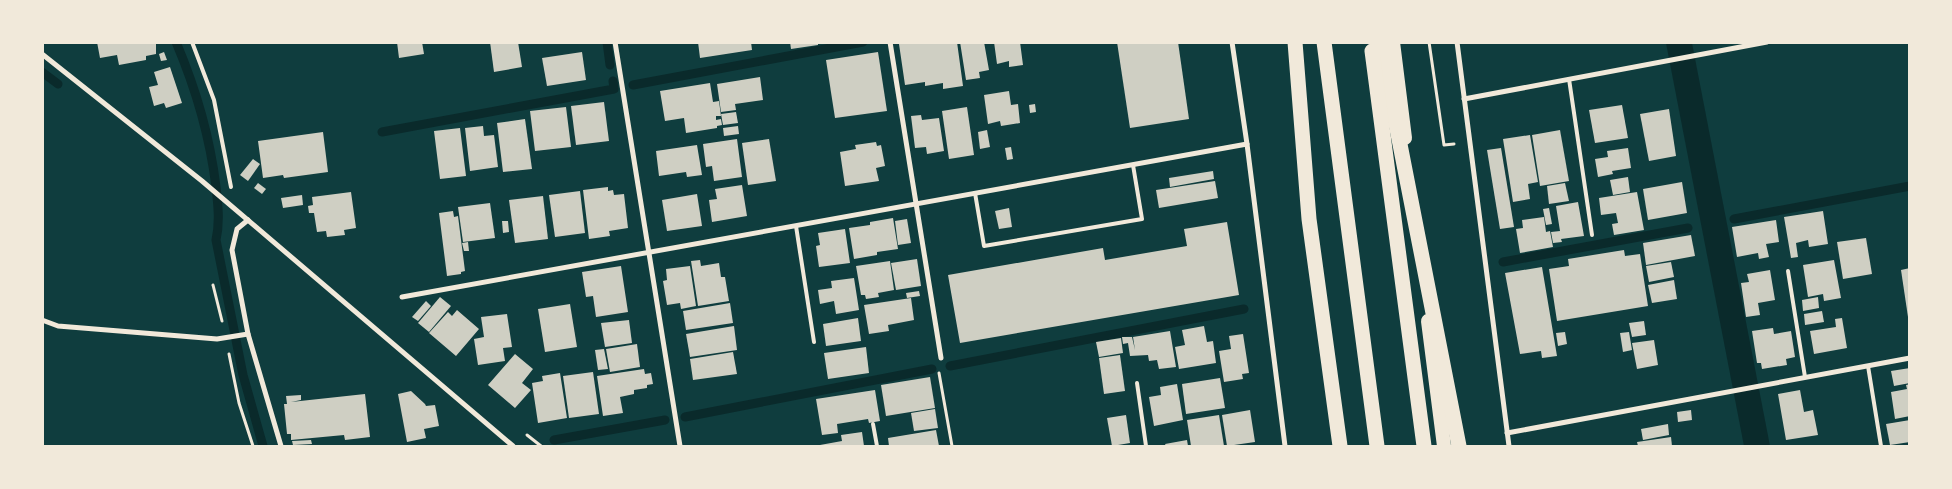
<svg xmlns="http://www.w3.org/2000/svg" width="1952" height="489" font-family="'Titillium Web',sans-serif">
<rect width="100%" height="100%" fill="#0f3d3e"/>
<polygon fill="#0a2a2b" points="1666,43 1692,43 1770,446 1744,446"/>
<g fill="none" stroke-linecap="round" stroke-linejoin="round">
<g stroke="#0a2a2b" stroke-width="9">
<path d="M 176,42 C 196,89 210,137 216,187 C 218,205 220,222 216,240 L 243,375 L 263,446"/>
<polyline points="607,42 610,65"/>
<polyline points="42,72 58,84"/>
<polyline points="633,85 863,42"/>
<polyline points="382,132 614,89 613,81"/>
<polyline points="1734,219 1910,186"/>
<polyline points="1503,262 1688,228"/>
<polyline points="950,366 1244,309"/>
<polyline points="685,417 932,369"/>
<polyline points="554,440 665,420"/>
</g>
</g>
<g fill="#cfcfc3">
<polygon points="97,42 156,42 156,54 146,56 146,60 119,65 117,55 100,58"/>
<polygon points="397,42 422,42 424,54 399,58"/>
<polygon points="490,42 518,42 522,67 494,72"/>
<polygon points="698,42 751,42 752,50 700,58"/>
<polygon points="790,42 818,42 818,45 791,49"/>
<polygon points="912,42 957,42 963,86 943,89 943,83 925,86 925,82 905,85 899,44"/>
<polygon points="960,42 984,42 989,70 979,72 980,78 966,80"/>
<polygon points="994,42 1020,42 1023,65 1009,67 1009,61 997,64"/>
<polygon points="1117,42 1178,42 1189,119 1130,128"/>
<polygon points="164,52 167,60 161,61 159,54"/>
<polygon points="582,52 586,80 547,86 542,58"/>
<polygon points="878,52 887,111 835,118 826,60"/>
<polygon points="170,67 182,103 166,108 164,103 154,106 149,87 158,85 154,72"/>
<polygon points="760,77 763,100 735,104 736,110 721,112 717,84"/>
<polygon points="710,83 713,102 719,101 721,116 716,116 716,120 721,119 722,125 717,126 717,128 686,133 684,118 665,121 660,91"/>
<polygon points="1009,91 1011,105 1018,104 1020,123 1001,126 1000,121 988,124 984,95"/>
<polygon points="604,102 609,141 576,145 571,106"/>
<polygon points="1035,104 1036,112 1030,113 1029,105"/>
<polygon points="1622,105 1628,138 1595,143 1589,110"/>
<polygon points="566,107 571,147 535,151 530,111"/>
<polygon points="967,107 974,155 949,159 942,111"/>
<polygon points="1669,109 1676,156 1649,161 1640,114"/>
<polygon points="736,112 738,123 723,125 721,114"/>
<polygon points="921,115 922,120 939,118 944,151 927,154 926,147 915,148 911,116"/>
<polygon points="525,119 532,169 503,172 497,123"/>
<polygon points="483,126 484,136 494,135 498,167 470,171 465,128"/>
<polygon points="738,126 739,134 724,136 723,128"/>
<polygon points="460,128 466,176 440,179 434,131"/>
<polygon points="987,130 990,147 980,149 978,132"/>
<polygon points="1560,130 1569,181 1540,186 1532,135"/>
<polygon points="323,132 328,172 284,178 283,175 263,178 258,141"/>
<polygon points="1530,135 1538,182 1528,184 1530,199 1513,202 1503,139"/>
<polygon points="737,139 742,177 714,181 712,166 706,167 703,144"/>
<polygon points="769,139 776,181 748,185 742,143"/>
<polygon points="876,142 877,146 881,145 885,166 876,168 879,181 845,186 840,152 856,149 855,145"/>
<polygon points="697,145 702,175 687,177 686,172 659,176 656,151"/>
<polygon points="1011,147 1013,159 1007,160 1005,148"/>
<polygon points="1501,148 1514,227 1500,229 1487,150"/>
<polygon points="1628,148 1631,168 1612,171 1613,174 1598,177 1595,159 1608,157 1607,151"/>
<polygon points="253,159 260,164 248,181 240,175"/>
<polygon points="1213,171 1214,179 1170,187 1169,178"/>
<polygon points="1628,177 1630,192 1613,195 1610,180"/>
<polygon points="1215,181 1218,198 1159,208 1156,190"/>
<polygon points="1682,182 1687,213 1648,220 1643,189"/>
<polygon points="258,183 266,189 262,194 254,188"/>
<polygon points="1565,183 1569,201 1549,204 1547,186"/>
<polygon points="742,185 747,216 712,222 709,200 717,199 715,189"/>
<polygon points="608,187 608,191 613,190 614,195 624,194 628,228 609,231 610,236 589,239 583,190"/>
<polygon points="580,191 585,233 555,237 549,195"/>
<polygon points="351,192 356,228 344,230 345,235 327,237 326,231 317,232 314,213 309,213 308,206 313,205 312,197"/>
<polygon points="1637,192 1644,230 1614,235 1612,224 1618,223 1616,213 1601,215 1599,198"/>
<polygon points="697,194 702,226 667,231 662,200"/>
<polygon points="302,195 303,205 283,208 281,198"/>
<polygon points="543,196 548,239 515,243 509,200"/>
<polygon points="1578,202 1584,236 1561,239 1562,242 1553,243 1551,232 1560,231 1556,206"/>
<polygon points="490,203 495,238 463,242 458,207"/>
<polygon points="1009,208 1012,227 999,229 995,211"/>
<polygon points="1549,208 1552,224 1546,225 1543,209"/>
<polygon points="453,211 454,217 458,216 465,271 461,272 461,274 447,276 439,213"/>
<polygon points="1823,211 1828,244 1809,247 1808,240 1796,243 1798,257 1791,258 1784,217"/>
<polygon points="1544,217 1546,232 1550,231 1553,247 1520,253 1516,229 1523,228 1522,220"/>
<polygon points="893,218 898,249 877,252 877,255 854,259 849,228 870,225 870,222"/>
<polygon points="907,219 911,243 898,245 895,221"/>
<polygon points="1776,220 1779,242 1766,244 1769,257 1759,259 1758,253 1737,257 1732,227"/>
<polygon points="502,221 508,221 509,232 503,233"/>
<polygon points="1227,222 1239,295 960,343 948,275 1103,248 1105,260 1187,246 1184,229"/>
<polygon points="845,229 850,263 819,267 816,246 820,245 818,233"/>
<polygon points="1691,235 1695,256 1646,265 1643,243"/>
<polygon points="1866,238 1872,274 1843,279 1837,242"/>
<polygon points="468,242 469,251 464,251 462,243"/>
<polygon points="1624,250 1625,256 1640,254 1648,306 1557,321 1549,269 1569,266 1568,259"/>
<polygon points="917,259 921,286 896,290 891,263"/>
<polygon points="700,260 701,266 719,263 721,277 725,277 729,301 698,306 691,261"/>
<polygon points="1834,260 1841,298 1824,301 1823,294 1808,297 1803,265"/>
<polygon points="890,261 894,290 878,293 879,297 866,299 865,295 861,295 856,266"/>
<polygon points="1671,262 1674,277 1649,282 1646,266"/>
<polygon points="621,266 628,312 596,317 593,296 586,297 582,272"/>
<polygon points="690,266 696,306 681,309 680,303 667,305 663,281 667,280 666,269"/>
<polygon points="1542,267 1557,356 1542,358 1541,351 1520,354 1505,273"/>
<polygon points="1910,268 1910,317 1908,317 1901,270"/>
<polygon points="1770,270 1775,300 1758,303 1760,315 1746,317 1741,283 1749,282 1747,274"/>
<polygon points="854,278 859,310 836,314 834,301 820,304 818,290 832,288 831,281"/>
<polygon points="1674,280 1677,299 1652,303 1648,285"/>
<polygon points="919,291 920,296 907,298 906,293"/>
<polygon points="440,297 451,306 429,332 418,323"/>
<polygon points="1818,297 1819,308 1803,311 1802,300"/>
<polygon points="911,298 914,320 888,325 889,331 869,334 864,305"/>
<polygon points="426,301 431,306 418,321 412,317"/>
<polygon points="730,303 733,323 686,330 683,311"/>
<polygon points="570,304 577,347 545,352 538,309"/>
<polygon points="457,310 479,329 456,356 429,333 448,312 452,316"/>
<polygon points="1822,311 1824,322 1805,325 1804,314"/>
<polygon points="507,314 512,347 503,348 505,361 478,365 474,339 484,337 481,317"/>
<polygon points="858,318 861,341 826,346 823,324"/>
<polygon points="1842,318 1847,348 1814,354 1810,331 1836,327 1835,319"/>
<polygon points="629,320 632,343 605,347 601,323"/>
<polygon points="1644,321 1646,335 1632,337 1629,323"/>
<polygon points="734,326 737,350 690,357 686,334"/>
<polygon points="1204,326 1207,342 1213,341 1216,363 1179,369 1175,347 1185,345 1182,330"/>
<polygon points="1773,328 1774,334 1791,331 1795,357 1786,359 1787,365 1762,369 1761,363 1757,363 1752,331"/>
<polygon points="1170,331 1176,367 1159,369 1157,360 1149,361 1148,355 1130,356 1128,343 1123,344 1122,337 1132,337 1135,350 1133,337"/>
<polygon points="1565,332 1567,344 1558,346 1556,333"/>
<polygon points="1629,332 1632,350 1623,352 1620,333"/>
<polygon points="1243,334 1249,373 1242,374 1243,379 1224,382 1219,351 1231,349 1229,336"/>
<polygon points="1121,338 1123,353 1099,357 1096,342"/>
<polygon points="1654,340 1658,365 1637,369 1632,343"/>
<polygon points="637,344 640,367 610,372 606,349"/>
<polygon points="866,347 869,373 828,379 824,353"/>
<polygon points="604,349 608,369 598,370 595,350"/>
<polygon points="733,352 737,374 693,380 690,359"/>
<polygon points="515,354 533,369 522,383 531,390 515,408 488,385"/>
<polygon points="1120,355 1125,391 1104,394 1099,358"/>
<polygon points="1910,368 1910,383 1894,386 1891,371"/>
<polygon points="644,369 645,374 651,373 653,384 647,385 647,388 634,390 634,394 620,397 623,413 603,416 597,376"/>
<polygon points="593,372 599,414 569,418 563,376"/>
<polygon points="560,373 567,418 538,423 532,383 543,381 542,376"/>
<polygon points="930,377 935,408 886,416 881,385"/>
<polygon points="1220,378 1225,408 1186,414 1182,384"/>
<polygon points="1177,384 1183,420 1154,426 1149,397 1161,395 1160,387"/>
<polygon points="1910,384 1910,416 1895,419 1891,392 1907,389 1906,385"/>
<polygon points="875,390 880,421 869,423 868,419 837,424 838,433 822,435 816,399"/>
<polygon points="1800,390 1804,412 1813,410 1818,435 1786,440 1778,394"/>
<polygon points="411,391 425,404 426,406 435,405 439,426 424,429 426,438 407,442 398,394"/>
<polygon points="365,394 370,437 345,440 344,435 291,440 291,434 287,434 284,404 287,404 286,396 301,395 301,400 291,402"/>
<polygon points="935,409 938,428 914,431 911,413"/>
<polygon points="1250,410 1255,442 1227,446 1222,415"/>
<polygon points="1691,410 1692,420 1678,422 1677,412"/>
<polygon points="1126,415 1130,443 1112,446 1107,418"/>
<polygon points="1219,415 1224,446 1191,446 1187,420"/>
<polygon points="1910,420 1910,442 1890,445 1886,424"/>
<polygon points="1668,424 1669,435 1643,440 1641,429"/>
<polygon points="936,430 939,446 889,446 888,438"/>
<polygon points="862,432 864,446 821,446 820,445 842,441 841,435"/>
<polygon points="1671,437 1672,446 1638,446 1637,442"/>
<polygon points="311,440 312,444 293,445 292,441"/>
<polygon points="1187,440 1188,446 1166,446 1165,444"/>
</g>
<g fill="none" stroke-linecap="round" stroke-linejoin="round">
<g stroke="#f1e9da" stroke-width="3">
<polyline points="1429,42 1444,145 1454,144"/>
<polyline points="213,285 222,321"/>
<polyline points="229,354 239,403 253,446"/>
<polyline points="939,373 952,446"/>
<polyline points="527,435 541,446"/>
</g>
<g stroke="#f1e9da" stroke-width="4">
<polyline points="192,42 214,100 231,187"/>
<polyline points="1569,79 1592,235"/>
<polyline points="975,193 984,246 1142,219 1133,165"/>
<polyline points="796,226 814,342"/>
<polyline points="1788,271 1805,377"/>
<polyline points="1868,366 1881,446"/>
<polyline points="1137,383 1146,446"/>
<polyline points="873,424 877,446"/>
</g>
<g stroke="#f1e9da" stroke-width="5">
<polyline points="615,42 680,446"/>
<polyline points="890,42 941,358"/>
<polyline points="1232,42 1247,144 1285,446"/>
<polyline points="1457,42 1509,446"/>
<polyline points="42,54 202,181 513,446"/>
<polyline points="1464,99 1767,42"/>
<polyline points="248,220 237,229 232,250 248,334 281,446"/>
<polyline points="402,297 1247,144"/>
<polyline points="42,320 58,326 217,339 248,334"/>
<polyline points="1507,433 1910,358"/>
</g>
<g stroke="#f1e9da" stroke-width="14">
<polyline points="1393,42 1405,138"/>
<polyline points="1428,321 1444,446"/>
</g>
<g stroke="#f1e9da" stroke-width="15">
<polyline points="1295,42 1309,219 1340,446"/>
<polyline points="1324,42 1377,446"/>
<polyline points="1380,42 1459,446"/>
<polyline points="1372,51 1424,446"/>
</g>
</g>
<rect width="1952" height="489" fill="none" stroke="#f1e9da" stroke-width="88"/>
</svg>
